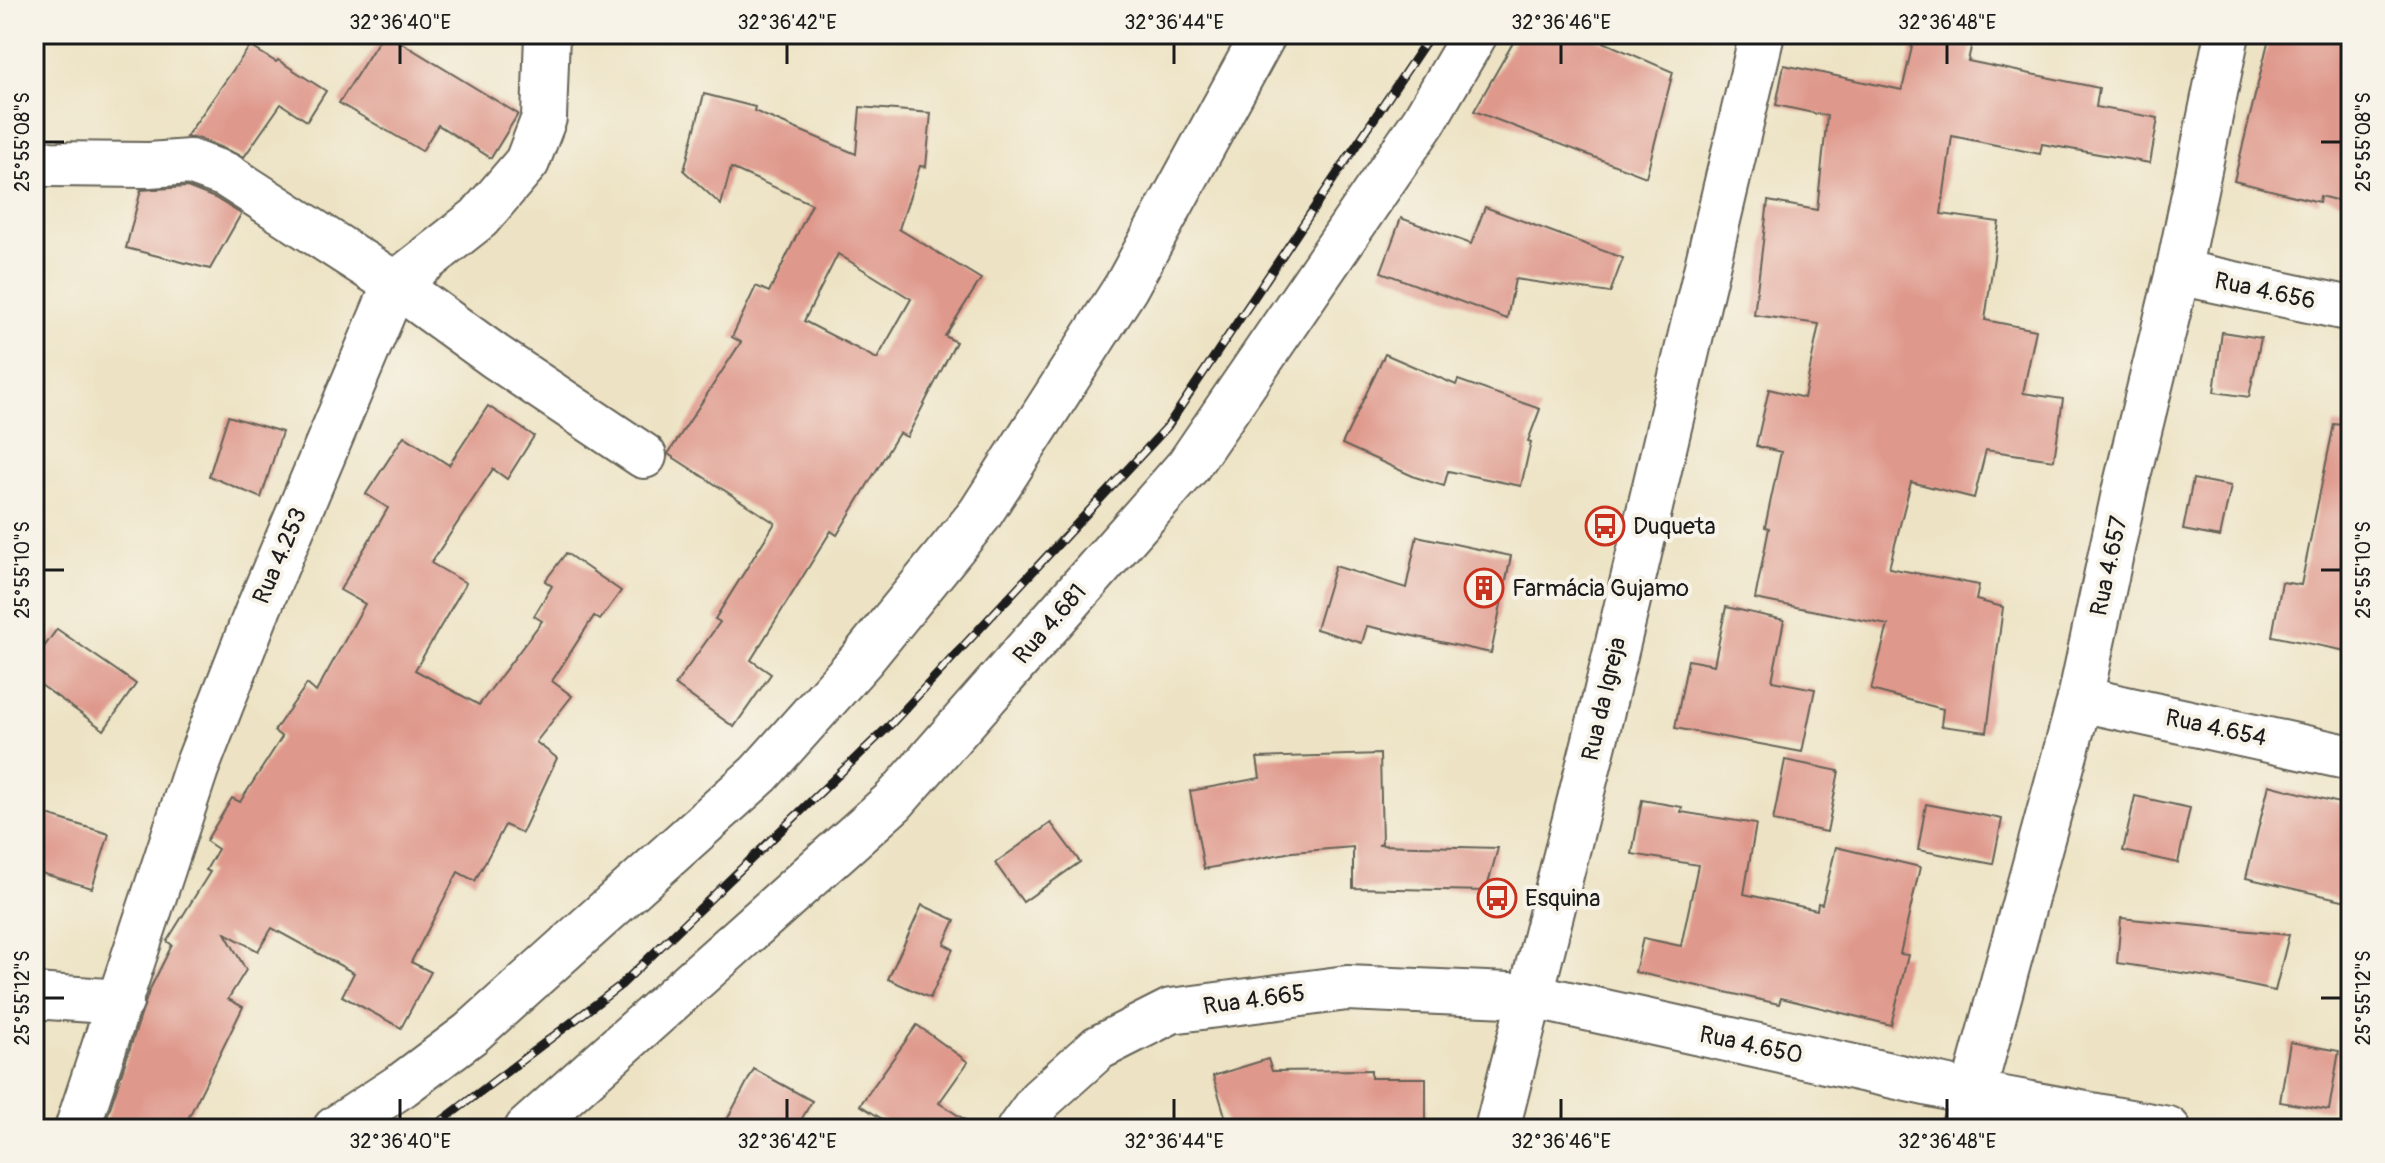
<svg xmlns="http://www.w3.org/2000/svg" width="2385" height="1163" font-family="Pangolin,sans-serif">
<rect width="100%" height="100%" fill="#f7f3e8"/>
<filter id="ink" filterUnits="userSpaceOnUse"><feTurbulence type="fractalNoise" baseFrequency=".0125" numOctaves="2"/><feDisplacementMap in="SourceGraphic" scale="16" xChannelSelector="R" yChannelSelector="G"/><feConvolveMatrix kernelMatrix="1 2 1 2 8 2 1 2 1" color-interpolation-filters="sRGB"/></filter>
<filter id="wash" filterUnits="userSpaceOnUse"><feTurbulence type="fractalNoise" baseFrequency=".006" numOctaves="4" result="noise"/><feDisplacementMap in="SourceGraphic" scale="32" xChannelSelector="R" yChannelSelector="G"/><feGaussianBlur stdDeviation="1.8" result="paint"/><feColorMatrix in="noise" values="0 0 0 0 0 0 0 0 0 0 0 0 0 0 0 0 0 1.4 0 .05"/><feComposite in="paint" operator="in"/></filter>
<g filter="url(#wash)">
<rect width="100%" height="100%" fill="#ede3c4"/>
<g id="blocks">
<g fill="#df998c" fill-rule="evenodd">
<polygon points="383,34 387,34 518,114 491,158 438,125 422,151 339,103"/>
<polygon points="1518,34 1585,34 1673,72 1646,177 1474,111"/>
<polygon points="1915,34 1974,34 1968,61 2099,88 2096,107 2158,118 2150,163 2042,144 2040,154 1952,136 1941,214 1999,222 1985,320 2036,330 2023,393 2063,399 2054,460 1986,450 1974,498 1911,482 1889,568 1979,585 1976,600 2003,607 1987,732 1941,726 1943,709 1871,690 1888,625 1755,599 1769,528 1765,527 1781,452 1756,446 1769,389 1804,398 1819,324 1754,315 1768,201 1817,210 1827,116 1776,105 1784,65 1902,90"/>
<polygon points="2270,34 2351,34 2351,204 2320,196 2319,202 2234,181"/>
<polygon points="250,46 276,62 278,60 326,91 307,121 281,104 244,157 198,138 186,137"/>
<path d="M 704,94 L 755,107 L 754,111 L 856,154 L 860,107 L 931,113 L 926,167 L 920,166 L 899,229 L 981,279 L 945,336 L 956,342 L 907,437 L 899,433 L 837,535 L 831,531 L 751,660 L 771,674 L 734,727 L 675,685 L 720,622 L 715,619 L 775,523 L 668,454 L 741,342 L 732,337 L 756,286 L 769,292 L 812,204 L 731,168 L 721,205 L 684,171 ZM 838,254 L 911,299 L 877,359 L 804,321 Z"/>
<polygon points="187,187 215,198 241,214 210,269 126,248 141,190"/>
<polygon points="1485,207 1623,258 1610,293 1515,279 1507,319 1381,272 1401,218 1471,244"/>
<polygon points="2222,332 2261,338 2249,397 2214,392"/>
<polygon points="1385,354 1456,385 1458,380 1540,409 1528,441 1531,442 1521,486 1448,471 1444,486 1415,477 1342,444"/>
<polygon points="488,406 534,436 507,479 493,469 431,563 466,583 415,670 479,705 542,621 534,616 552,586 545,581 566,553 621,591 600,620 594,616 552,681 572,696 536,742 557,758 522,833 505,825 475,881 458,872 411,962 431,972 401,1028 342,996 354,973 272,928 258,951 225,933 246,970 228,999 243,1007 183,1129 103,1129 149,991 172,945 167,941 210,872 206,870 218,849 206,841 232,798 240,802 282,737 274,731 307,684 316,692 365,604 340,590 388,508 366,494 404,436 449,465"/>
<polygon points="228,416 282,432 261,498 209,476"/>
<polygon points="2334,424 2351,426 2351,652 2272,636 2282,582 2301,585"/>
<polygon points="2193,479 2231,486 2220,537 2183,530"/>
<polygon points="1417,536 1511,556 1491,653 1367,626 1362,643 1316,629 1335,566 1406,588"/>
<polygon points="1726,607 1784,620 1772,681 1815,689 1802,752 1675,728 1688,660 1714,665"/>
<polygon points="57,629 136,684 104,730 34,680 34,661"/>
<polygon points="1380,754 1382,844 1378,845 1498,848 1486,891 1353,888 1353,847 1292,852 1204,869 1190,791 1260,778 1257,758"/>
<polygon points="1785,760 1839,771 1827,832 1773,821"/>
<polygon points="2269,785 2351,806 2351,902 2246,878"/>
<polygon points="2135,796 2190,808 2178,863 2123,851"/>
<polygon points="1642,800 1682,807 1681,812 1756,824 1744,894 1817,910 1818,903 1822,904 1836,847 1920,867 1900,954 1908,955 1891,1025 1781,998 1779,1004 1635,972 1643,938 1681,946 1698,865 1632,854"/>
<polygon points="1926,804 2002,819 1993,864 1918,850"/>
<polygon points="34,811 109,834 92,888 34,871"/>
<polygon points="1051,823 1080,862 1023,902 995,863"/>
<polygon points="922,905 955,920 944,944 953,949 930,998 888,979"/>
<polygon points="2121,918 2289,935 2275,991 2215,978 2117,963"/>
<polygon points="917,1025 968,1062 939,1103 979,1129 898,1129 860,1105"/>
<polygon points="2290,1042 2339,1051 2329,1110 2280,1102"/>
<polygon points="1268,1059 1272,1071 1371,1070 1371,1078 1426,1078 1426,1129 1229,1129 1213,1076"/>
<polygon points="754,1069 812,1101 796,1129 722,1129"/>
</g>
</g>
</g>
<g filter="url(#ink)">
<use href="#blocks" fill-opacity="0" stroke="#656257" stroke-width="2"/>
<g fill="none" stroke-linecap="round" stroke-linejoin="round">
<defs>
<g id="minor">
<polyline points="34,160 48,164 149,165 190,162 226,175 395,284 496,357 644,456"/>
<polyline points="2178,272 2351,309"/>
<polyline points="2080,699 2351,758"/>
<polyline points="34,996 121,1002"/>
<polyline points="77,1129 196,769 257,612 395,284 479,218 527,162 544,118 547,34"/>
<polyline points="335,1129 402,1085 470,1034 759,774 862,659 980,514 1126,287 1264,34"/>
<polyline points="527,1129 894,801 1188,466 1424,121 1475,34"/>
<polyline points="1019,1129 1040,1100 1098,1048 1171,1011 1347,988 1532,996 1971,1093 2168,1129"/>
<polyline points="1497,1129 1595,740 1762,34"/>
<polyline points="1963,1129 2080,699 2125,488 2178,272 2227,34"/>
</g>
</defs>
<use href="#minor" stroke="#656257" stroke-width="48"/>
<use href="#minor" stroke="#fff" stroke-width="44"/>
<defs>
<polyline id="rail" points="431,1129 621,985 892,723 1167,427 1431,34"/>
</defs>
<use href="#rail" stroke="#1c1c1c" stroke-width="9"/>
<use href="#rail" stroke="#f7f3e8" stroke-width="6" stroke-dasharray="18" stroke-linecap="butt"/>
</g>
</g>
<path fill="none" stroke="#1c1c1c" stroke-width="3" d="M 400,44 L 400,64M 787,44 L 787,64M 1174,44 L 1174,64M 1561,44 L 1561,64M 1947,44 L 1947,64M 44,142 L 64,142M 2321,142 L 2341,142M 44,570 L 64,570M 2321,570 L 2341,570M 44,998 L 64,998M 2321,998 L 2341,998M 400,1099 L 400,1119M 787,1099 L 787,1119M 1174,1099 L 1174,1119M 1561,1099 L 1561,1119M 1947,1099 L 1947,1119"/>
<defs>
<symbol id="bus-ring" viewBox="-11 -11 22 22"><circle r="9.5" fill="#f7f3e8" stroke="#c8321e" stroke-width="1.5"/><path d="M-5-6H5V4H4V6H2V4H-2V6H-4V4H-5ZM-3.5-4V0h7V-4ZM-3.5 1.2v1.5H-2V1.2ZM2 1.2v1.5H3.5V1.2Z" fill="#c8321e"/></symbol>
<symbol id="building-ring" viewBox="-11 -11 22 22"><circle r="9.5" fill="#f7f3e8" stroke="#c8321e" stroke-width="1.5"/><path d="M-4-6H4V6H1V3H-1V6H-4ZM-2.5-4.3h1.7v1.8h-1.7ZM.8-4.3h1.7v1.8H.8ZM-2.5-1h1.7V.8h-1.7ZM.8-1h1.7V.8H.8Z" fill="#c8321e"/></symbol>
</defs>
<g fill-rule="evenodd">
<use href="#bus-ring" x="1583" y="504" width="44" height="44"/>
<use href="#building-ring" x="1462" y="566" width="44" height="44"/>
<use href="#bus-ring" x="1475" y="876" width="44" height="44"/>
</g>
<g text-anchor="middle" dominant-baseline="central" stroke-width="8" stroke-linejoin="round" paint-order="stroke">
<g font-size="24" fill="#1c1c1c" stroke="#f7f3e8">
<text transform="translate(2265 291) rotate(12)">Rua 4.656</text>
<text transform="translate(280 556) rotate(-67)">Rua 4.253</text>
<text transform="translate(2109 566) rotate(-78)">Rua 4.657</text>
<text transform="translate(1050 624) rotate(-49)">Rua 4.681</text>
<text transform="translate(1604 699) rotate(-77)">Rua da Igreja</text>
<text transform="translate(2216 728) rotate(12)">Rua 4.654</text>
<text transform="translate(1254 1000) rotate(-8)">Rua 4.665</text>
<text transform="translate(1751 1045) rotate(12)">Rua 4.650</text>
</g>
<g font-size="24" fill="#1c1c1c" stroke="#f7f3e8" text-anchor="start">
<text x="1633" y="526">Duqueta</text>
<text x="1512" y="588">Farmácia Gujamo</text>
<text x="1525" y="898">Esquina</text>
</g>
</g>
<rect width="2385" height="1163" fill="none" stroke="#f7f3e8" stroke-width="88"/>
<rect x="44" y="44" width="2297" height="1075" fill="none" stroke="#1c1c1c" stroke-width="3"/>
<g font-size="20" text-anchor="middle" fill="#1c1c1c">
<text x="400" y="29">32°36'40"E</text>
<text x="787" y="29">32°36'42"E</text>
<text x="1174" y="29">32°36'44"E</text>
<text x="1561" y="29">32°36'46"E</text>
<text x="1947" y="29">32°36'48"E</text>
<text transform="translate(22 142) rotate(-90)" y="7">25°55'08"S</text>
<text transform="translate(2363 142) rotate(-90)" y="7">25°55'08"S</text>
<text transform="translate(22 570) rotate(-90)" y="7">25°55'10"S</text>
<text transform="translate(2363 570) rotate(-90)" y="7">25°55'10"S</text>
<text transform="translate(22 998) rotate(-90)" y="7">25°55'12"S</text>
<text transform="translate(2363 998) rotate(-90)" y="7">25°55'12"S</text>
<text x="400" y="1148">32°36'40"E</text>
<text x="787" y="1148">32°36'42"E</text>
<text x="1174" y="1148">32°36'44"E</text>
<text x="1561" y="1148">32°36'46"E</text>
<text x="1947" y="1148">32°36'48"E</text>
</g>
</svg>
